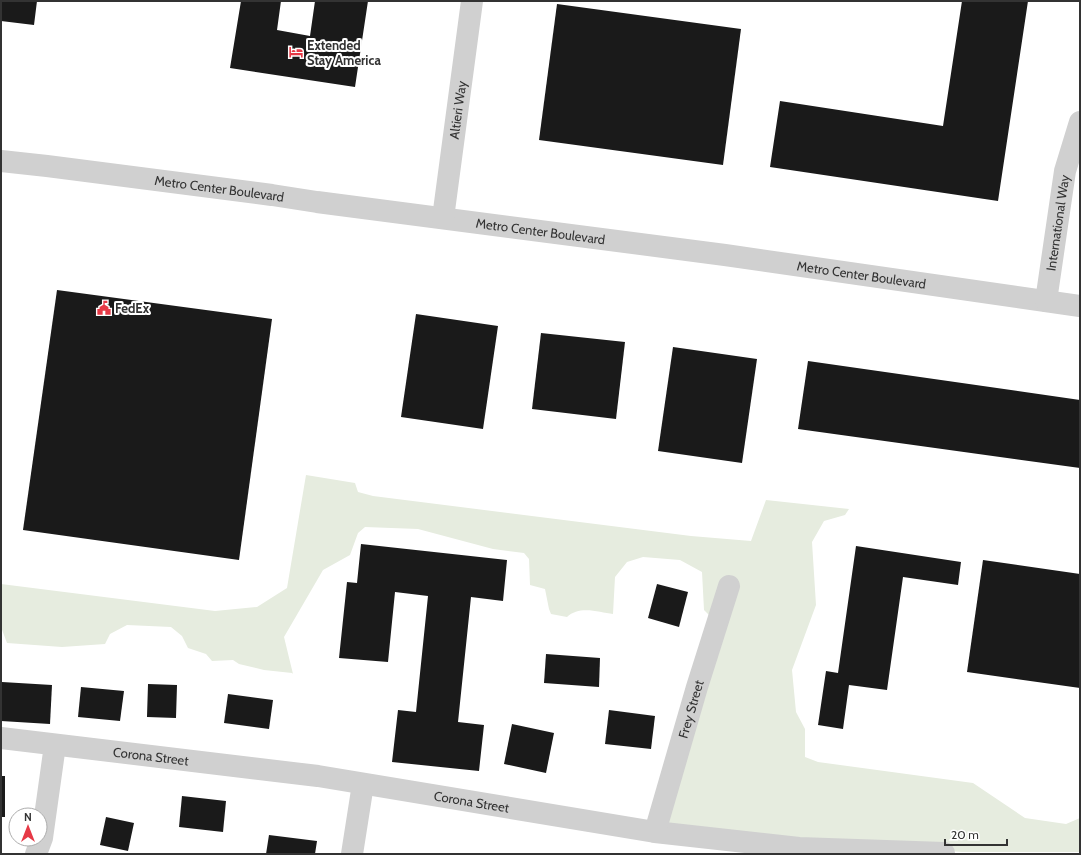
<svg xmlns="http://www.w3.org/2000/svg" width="1081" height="855" font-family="Cabin,sans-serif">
<rect width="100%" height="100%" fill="#fff"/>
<path fill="#e6ecdf" d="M 306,475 L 355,483 L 358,492 L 373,496 L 691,536 L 751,541 L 766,500 L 849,509 L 845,515 L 824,521 L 812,542 L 816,605 L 792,670 L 796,712 L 805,729 L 805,757 L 818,762 L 973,783 L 1025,818 L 1066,824 L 1080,818 L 1080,852 L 962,852 L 658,830 L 715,621 L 704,610 L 702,572 L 680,560 L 643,557 L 627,562 L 615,577 L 613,614 C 599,612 579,605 567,617 L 551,614 L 549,609 L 545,589 L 530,585 L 529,559 L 524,553 L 493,549 L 418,529 L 365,527 L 358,533 L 350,555 L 323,570 L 284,637 L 293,674 L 292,673 L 264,670 L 239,664 L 233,660 L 212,661 L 206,654 L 188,648 L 182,636 L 171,627 L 127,625 L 110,634 L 105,644 L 62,647 L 7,643 L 1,627 L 1,584 L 215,611 L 257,607 L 287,588 Z"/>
<g fill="#1a1a1a">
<polygon points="1,1 37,1 34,25 1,21"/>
<polygon points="241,1 281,1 277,30 310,36 315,1 368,1 355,87 230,68"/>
<polygon points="962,1 1028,1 998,201 770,167 780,101 943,126"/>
<polygon points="557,4 741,29 723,165 539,140"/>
<polygon points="57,290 272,319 239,560 23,530"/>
<polygon points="416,314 498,326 483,429 401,417"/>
<polygon points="541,333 625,342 616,419 532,409"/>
<polygon points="673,347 757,359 742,463 658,451"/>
<polygon points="808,361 1080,400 1080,468 798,429"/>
<polygon points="361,544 507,560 503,601 471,597 458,722 484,725 479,771 392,762 398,710 416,712 428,596 395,592 388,662 339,658 347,582 357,583"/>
<polygon points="856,546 961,562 958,585 903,577 887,690 849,685 843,729 818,725 826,671 838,673"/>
<polygon points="983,560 1080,574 1080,688 967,672"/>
<polygon points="657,584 688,592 679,627 648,618"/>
<polygon points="546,654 600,658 599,687 544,683"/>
<polygon points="2,682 52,685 50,724 1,721"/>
<polygon points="148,684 177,685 176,718 147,717"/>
<polygon points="81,687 124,691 120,721 78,717"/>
<polygon points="228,694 273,700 269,729 224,723"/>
<polygon points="609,710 655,716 651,749 605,744"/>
<polygon points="512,724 554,733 546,773 504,764"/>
<rect x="1" y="776" width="4" height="41"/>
<polygon points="182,796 226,801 223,832 179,827"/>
<polygon points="106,817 134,823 128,851 100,845"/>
<polygon points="269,835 317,841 315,854 266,854"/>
</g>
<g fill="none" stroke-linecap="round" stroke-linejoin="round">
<g stroke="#d0d0d0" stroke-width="22">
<path id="s1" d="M 1,161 L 47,166 L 272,195 L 317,202 L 725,255 L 1080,306"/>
<path id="s2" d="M 443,218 L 472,1"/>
<path id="s3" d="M 1046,301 L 1065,171 L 1080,122"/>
<path id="s4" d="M 1,738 L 318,776 L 655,832 L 799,848 L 944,853"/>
<path id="s5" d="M 655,832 L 697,687 L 729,586"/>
<polyline points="36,854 42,838 55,745"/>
<polyline points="352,854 363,784"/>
</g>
</g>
<defs>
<symbol id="hotel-bare" viewBox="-9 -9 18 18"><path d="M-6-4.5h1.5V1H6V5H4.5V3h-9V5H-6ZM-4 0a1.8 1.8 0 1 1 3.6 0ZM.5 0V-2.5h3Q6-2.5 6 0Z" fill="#e63946" stroke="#fff" stroke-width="2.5" paint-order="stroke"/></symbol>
<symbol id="civic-bare" viewBox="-9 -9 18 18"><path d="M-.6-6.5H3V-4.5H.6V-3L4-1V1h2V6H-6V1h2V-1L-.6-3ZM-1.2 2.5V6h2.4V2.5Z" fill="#e63946" stroke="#fff" stroke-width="2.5" paint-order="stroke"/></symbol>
</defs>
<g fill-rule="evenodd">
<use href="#hotel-bare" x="286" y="42" width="20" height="20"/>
<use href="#civic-bare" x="94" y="298" width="20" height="20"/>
</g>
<g text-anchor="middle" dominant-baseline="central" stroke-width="4" stroke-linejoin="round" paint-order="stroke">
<g font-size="13" font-weight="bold" fill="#333" stroke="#fff" text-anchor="start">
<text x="307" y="45">Extended<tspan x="307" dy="15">Stay America</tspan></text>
<text x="115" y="308">FedEx</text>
</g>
<g font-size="13" fill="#333" stroke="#fff">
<text stroke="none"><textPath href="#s2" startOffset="109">Altieri Way</textPath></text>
<text stroke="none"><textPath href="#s1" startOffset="220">Metro Center Boulevard</textPath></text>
<text stroke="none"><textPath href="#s3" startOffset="79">International Way</textPath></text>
<text stroke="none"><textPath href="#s1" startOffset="544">Metro Center Boulevard</textPath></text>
<text stroke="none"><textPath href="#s1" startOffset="868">Metro Center Boulevard</textPath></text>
<text stroke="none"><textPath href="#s5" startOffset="128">Frey Street</textPath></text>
<text stroke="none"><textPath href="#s4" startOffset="151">Corona Street</textPath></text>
<text stroke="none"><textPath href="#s4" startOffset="475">Corona Street</textPath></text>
</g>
</g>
<rect width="1081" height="855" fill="none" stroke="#333333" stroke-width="4"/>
<g transform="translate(28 827)"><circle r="19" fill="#ffffff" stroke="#adadad"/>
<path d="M0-3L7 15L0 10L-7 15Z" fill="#e63946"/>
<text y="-6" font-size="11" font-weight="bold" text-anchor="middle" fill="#333333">N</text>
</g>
<path d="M945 839v6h62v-6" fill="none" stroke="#333333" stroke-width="2"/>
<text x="951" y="839" font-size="12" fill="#333333" stroke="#ffffff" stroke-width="3" paint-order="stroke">20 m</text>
</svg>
